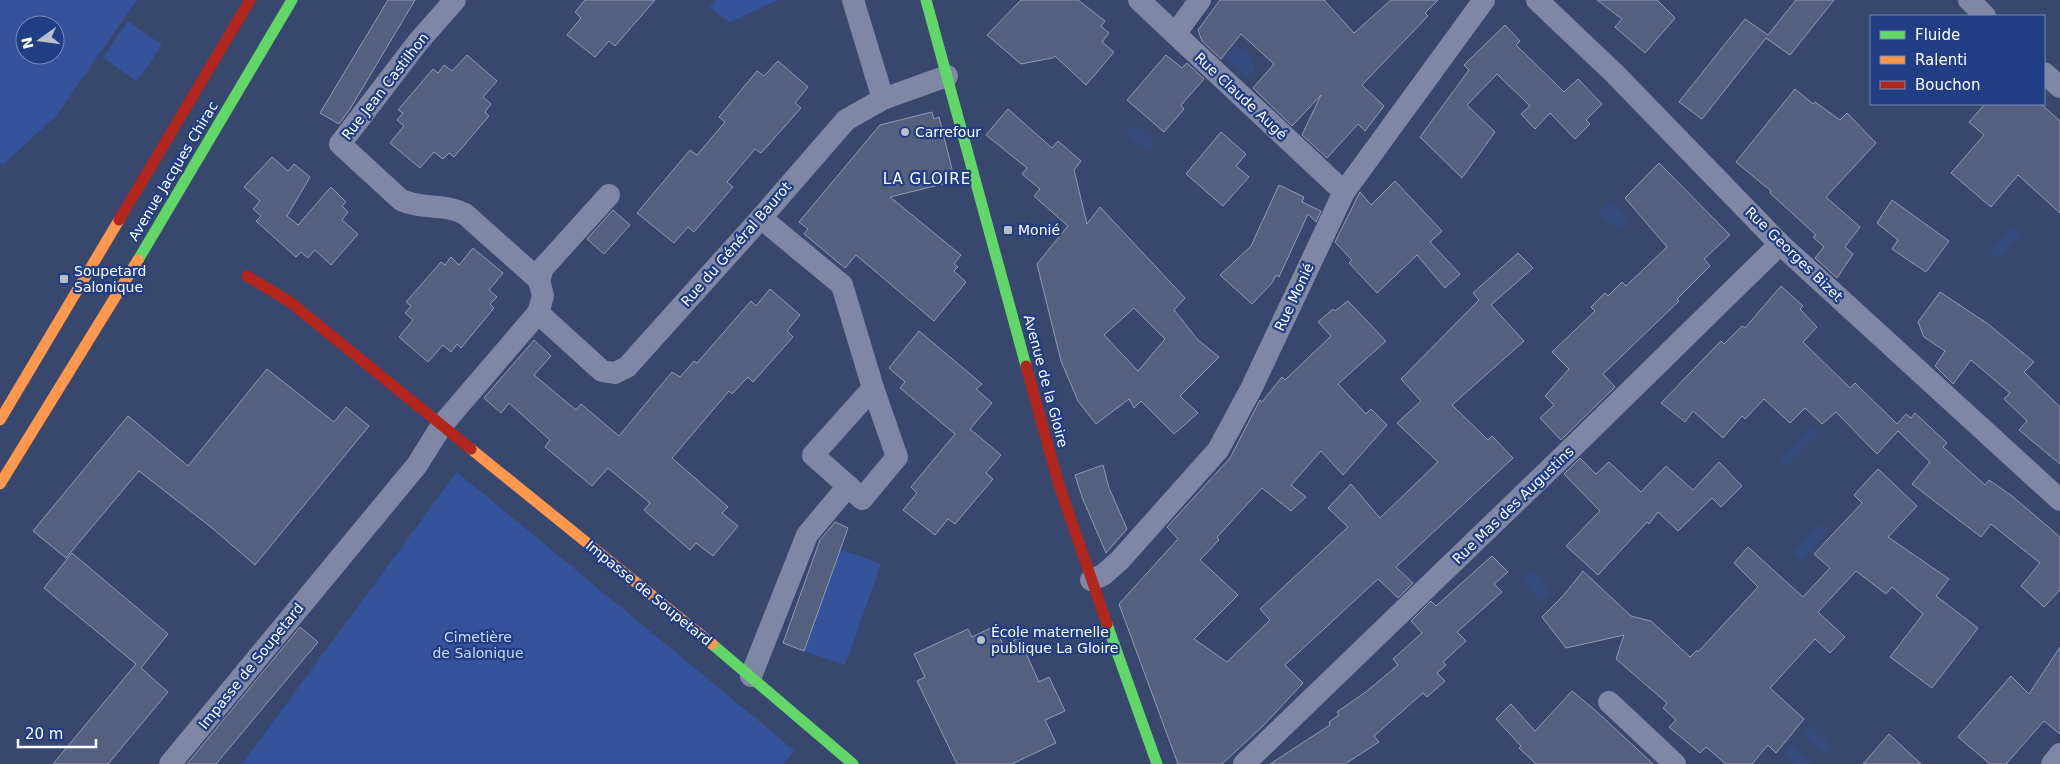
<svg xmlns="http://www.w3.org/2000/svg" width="2060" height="764" font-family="'DejaVu Sans',sans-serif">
<rect width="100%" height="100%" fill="#37476e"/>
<g fill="#35539a" fill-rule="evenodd">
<path d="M 0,0 L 137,0 L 56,116 L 4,164 L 0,163 ZM 25,25 L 55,25 L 55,55 L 25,55 Z"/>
<polygon points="716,0 778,0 730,22 710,7"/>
<polygon points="128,21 162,45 137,81 103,58"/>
<polygon points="457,472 794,750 784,764 242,764"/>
<polygon points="840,549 881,564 845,665 804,651"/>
</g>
<g fill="#364b7d">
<path d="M 1235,46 C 1247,48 1254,57 1255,69 L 1247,78 L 1225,57 Z"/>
<polygon points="1134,124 1156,142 1148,151 1126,134"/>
<polygon points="1610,201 1629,220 1618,231 1598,213"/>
<polygon points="2013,226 2021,234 1998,260 1990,252"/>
<polygon points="1813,426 1819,432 1786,465 1780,460"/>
<polygon points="1819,524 1827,532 1801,561 1792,553"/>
<polygon points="1534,570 1551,593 1540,601 1522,578"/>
<polygon points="1810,725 1832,746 1825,754 1803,734"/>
<polygon points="1791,744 1812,764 1795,764 1783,753"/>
</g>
<g fill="#53607e" stroke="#919bb2" fill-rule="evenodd">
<polygon points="388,0 415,0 350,109 339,124 320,113"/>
<polygon points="585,0 655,0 615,46 609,41 595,57 567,35 581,18 575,12"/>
<polygon points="1021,0 1078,0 1105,21 1101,26 1109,33 1102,42 1114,52 1086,85 1055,56 1052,58 1021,64 987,35"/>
<polygon points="1220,0 1324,0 1354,33 1391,0 1438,0 1425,13 1428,16 1362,85 1384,106 1365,131 1358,124 1327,158 1302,135 1321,95 1292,126 1253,88 1274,64 1241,34 1221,59 1202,41 1198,30"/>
<polygon points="1597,0 1657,0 1675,18 1645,53 1615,27 1622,19"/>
<polygon points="1796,0 1834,0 1790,55 1766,38 1702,119 1679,102 1745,19 1768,35"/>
<polygon points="1505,25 1520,41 1516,45 1564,92 1578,79 1602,104 1586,120 1590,124 1575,139 1550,113 1535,129 1521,114 1530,106 1497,74 1467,105 1495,132 1462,178 1420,137 1469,70 1464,65"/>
<polygon points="467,55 497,81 483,97 491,104 485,112 489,116 454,157 449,153 443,159 434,152 420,168 390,143 404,126 397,120 403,113 398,110 433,69 438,73 444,65 452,71"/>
<polygon points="1166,55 1182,68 1187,63 1204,79 1181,105 1184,109 1164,132 1127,100"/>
<polygon points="778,61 808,87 795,103 801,108 761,153 755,149 727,182 733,187 694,232 688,227 674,243 637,213 690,150 697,155 725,122 719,117 757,71 764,76"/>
<polygon points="1795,89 1813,104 1815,102 1840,120 1847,113 1876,143 1826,197 1860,227 1845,247 1853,254 1837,278 1815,258 1824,247 1813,237 1816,235 1770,193 1771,191 1736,162"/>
<polygon points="1985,104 2041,104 2060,121 2060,213 2018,175 1991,207 1951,173 1984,135 1969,122"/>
<path d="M 1008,109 L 1052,148 L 1058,141 L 1081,161 L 1074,170 L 1087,224 L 1100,207 L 1185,298 L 1174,310 L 1198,340 L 1219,357 L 1180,396 L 1198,413 L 1174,434 L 1141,401 L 1134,408 L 1129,399 L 1096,424 L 1078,401 L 1061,361 L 1037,264 L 1068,226 L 1034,196 L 1040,189 L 1022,174 L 1027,168 L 986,135 ZM 1134,308 L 1165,339 L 1138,371 L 1104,335 Z"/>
<polygon points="932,112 934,119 939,117 953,173 945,175 947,183 890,197 961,255 954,264 958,267 954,271 966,282 934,321 856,255 845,268 804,234 808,229 799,222 880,125"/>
<polygon points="1221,132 1246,154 1236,166 1249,177 1223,206 1186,174"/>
<polygon points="272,157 288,171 294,164 310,177 287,216 298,225 331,187 346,202 342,206 348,212 342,220 358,234 331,265 315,250 308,258 301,252 296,257 256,221 261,216 253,209 260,201 244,187"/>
<polygon points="1659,163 1730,235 1704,259 1710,266 1677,299 1679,301 1603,374 1615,387 1561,440 1540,418 1554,405 1545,396 1569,369 1552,352 1595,311 1591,307 1605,293 1608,296 1622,282 1626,286 1667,247 1625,198"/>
<polygon points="1395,181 1442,231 1430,242 1460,274 1445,288 1417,255 1377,293 1349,263 1352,260 1335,242 1360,192 1371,205"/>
<polygon points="1279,185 1304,197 1302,202 1321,211 1316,222 1308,214 1279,277 1276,275 1272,283 1252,304 1220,275 1251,246"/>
<polygon points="1892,200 1949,241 1926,272 1892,249 1898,240 1877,223"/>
<polygon points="613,210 630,225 604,254 587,239"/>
<polygon points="473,248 503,273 489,290 497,297 490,304 494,308 461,348 457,344 451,352 443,345 428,362 399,337 413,320 405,313 411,306 406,302 441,262 445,265 451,257 459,265"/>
<polygon points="1518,253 1533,268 1491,305 1524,341 1452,405 1488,440 1492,436 1513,458 1396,567 1413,583 1398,598 1378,579 1285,665 1303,683 1263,726 1222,764 1178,764 1119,604 1178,539 1167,527 1230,458 1260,400 1262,402 1282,377 1285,380 1331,336 1318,322 1333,309 1335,311 1348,301 1386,341 1338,384 1366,414 1371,409 1387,425 1343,475 1321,451 1291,485 1306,497 1291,511 1262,488 1217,537 1219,540 1200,560 1238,595 1194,639 1227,662 1270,620 1260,609 1348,527 1328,508 1351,484 1380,518 1438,462 1397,423 1421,401 1401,379 1479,300 1473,293"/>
<polygon points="1781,286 1803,306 1800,309 1817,327 1803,342 1850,388 1855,383 1897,424 1906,414 1911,418 1915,413 1947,443 1943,447 1985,485 1989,480 2012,496 2060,537 2060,590 2044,607 2021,586 2040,563 1991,524 1981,537 1912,484 1930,462 1898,431 1877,454 1836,412 1822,424 1805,408 1790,423 1764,399 1745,419 1742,416 1723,438 1693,411 1685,422 1661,403 1721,341 1724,344 1742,326 1745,328"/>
<polygon points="770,289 800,315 787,331 793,337 753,382 748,377 732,394 729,391 672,458 728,507 722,513 738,526 713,556 696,543 690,550 644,510 650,503 608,468 592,486 545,447 550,440 509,403 501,413 484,398 534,340 551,356 534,375 576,410 581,404 619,436 672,372 680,377 694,361 697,363 751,301 756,306"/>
<polygon points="1940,292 1988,324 2034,362 2024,372 2060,407 2060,464 2019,430 2027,421 2004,399 2010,393 1971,360 1953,384 1935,366 1945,351 1924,337 1918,322"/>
<polygon points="919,331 982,384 976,389 992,403 970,429 1001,455 986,473 993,479 955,524 948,519 935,535 903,510 917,493 911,487 955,434 900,388 905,382 889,368"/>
<polygon points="267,369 334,422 346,407 369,426 255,565 212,528 139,471 66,558 33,531 128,416 188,466"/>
<polygon points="1580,458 1596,474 1609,462 1641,492 1666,466 1693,490 1719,462 1742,486 1721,507 1712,498 1678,531 1658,512 1649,524 1647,522 1598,575 1566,546 1600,511 1564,474"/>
<polygon points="1103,465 1109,488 1127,529 1106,553 1082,497 1075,475"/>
<polygon points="1878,469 1917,506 1888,537 1949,579 1936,596 1978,628 1932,688 1890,657 1923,614 1892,587 1886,594 1856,571 1818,612 1845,637 1830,653 1815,639 1770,688 1804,719 1776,753 1768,745 1752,764 1726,764 1706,747 1700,753 1669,727 1676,720 1663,708 1667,703 1616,659 1624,635 1566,648 1542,617 1563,596 1583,571 1631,616 1651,621 1690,657 1697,650 1698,652 1758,587 1734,563 1748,547 1803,597 1830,568 1814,554 1862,503 1854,495"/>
<polygon points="835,522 848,528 804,651 783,643 820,540"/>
<polygon points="72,553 168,634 141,668 168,692 108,764 53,764 136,664 44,588"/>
<polygon points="1492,556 1508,572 1494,584 1502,592 1457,632 1466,641 1443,662 1446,665 1437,673 1445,681 1427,697 1423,693 1374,736 1379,742 1345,764 1270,764 1330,725 1329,722 1339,715 1337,712 1367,691 1398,665 1393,659 1422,633 1411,621 1431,601 1436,606"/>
<polygon points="995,626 1003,645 1019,638 1039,682 1049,677 1065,711 1045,720 1056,743 1012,764 957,764 917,681 925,677 914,654 968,629 972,637"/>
<polygon points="300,627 318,642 216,764 187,764"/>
<polygon points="2060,647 2060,734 2044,721 2006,764 1990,764 1958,737 2011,676 2029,694"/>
<polygon points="1572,691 1595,710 1653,764 1536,764 1519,748 1521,746 1496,719 1511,704 1535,731"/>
<polygon points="1889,734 1921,764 1863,764"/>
</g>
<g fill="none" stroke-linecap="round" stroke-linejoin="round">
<g stroke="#7e88a4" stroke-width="22">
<path d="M 455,0 L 418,42 L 340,144 L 401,200 C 422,210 444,203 465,214 L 539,280"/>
<polyline points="853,0 883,99"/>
<polyline points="1139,0 1344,192"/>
<polyline points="1537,0 1614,73 1780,244 2060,500"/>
<polyline points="1969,0 1985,16"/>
<polyline points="1175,34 1200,0"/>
<polyline points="2044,73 2060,87"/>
<polyline points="538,313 602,371 615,373 627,367 761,218 846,120 883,99 947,76"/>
<polyline points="848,486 862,499 897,457 873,388"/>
<polyline points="1091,580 1103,575 1120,560 1218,450 1251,389 1344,192 1484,0"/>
<polyline points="751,676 807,535 848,486 813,455 873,388 842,285 761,218"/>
<polyline points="1609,702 1675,764"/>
<polyline points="170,764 417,465 442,425 538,313 543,296 539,280 543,268 609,195"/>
<polyline points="1244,764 1581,439 1780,244"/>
<polyline points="2052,764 2060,754"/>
</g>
<g stroke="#63d668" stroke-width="11">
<polyline points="926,0 1026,366"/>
<polyline points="138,260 292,0"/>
<polyline points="1107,624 1157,764"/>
<polyline points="712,644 853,764"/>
</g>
<g stroke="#ff974d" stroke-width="11">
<polyline points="0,420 119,220"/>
<polyline points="471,449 712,644"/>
<polyline points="0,484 138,260"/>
</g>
<g stroke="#b3261e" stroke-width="11">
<polyline points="119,220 250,0"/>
<polyline points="247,276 290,302 471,449"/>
<polyline points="1026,366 1059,485 1107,624"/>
</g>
</g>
<g fill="#b9bfcc" stroke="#213d84" stroke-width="2">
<circle cx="905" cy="132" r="5"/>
<rect x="1003" y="225" width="10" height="10" rx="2.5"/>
<rect x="59" y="274" width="10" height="10" rx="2.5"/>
<circle cx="981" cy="640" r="5"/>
</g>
<g text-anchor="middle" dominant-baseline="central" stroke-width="4.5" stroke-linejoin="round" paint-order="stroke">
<g font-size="14" fill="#fff" stroke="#213d84">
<text transform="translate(385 86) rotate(-52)">Rue Jean Castilhon</text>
<text transform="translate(1241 96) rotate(43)">Rue Claude Augé</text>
<text transform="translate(173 171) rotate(-59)">Avenue Jacques Chirac</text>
<text transform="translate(736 244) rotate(-49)">Rue du Général Baurot</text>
<text transform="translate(1794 254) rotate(44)">Rue Georges Bizet</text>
<text transform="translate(1294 297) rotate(-65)">Rue Monié</text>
<text transform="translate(1046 381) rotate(75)">Avenue de la Gloire</text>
<text transform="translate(1513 505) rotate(-44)">Rue Mas des Augustins</text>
<text transform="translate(649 593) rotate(39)">Impasse de Soupetard</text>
<text transform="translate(251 666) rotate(-51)">Impasse de Soupetard</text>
</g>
<g font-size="14" fill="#fff" stroke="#213d84" text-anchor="start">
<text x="915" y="132">Carrefour</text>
<text x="1018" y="230">Monié</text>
<text x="74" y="271">Soupetard<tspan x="74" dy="16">Salonique</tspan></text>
<text x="991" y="632">École maternelle<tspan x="991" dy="16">publique La Gloire</tspan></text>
</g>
<g font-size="14" fill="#cddaf7" stroke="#213d84">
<text x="478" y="637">Cimetière<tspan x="478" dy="16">de Salonique</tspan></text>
</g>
<g font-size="15" letter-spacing="1" fill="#fff" stroke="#213d84">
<text x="927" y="179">LA GLOIRE</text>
</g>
</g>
<rect x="1870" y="15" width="175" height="90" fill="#213d84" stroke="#7a8bb5"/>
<rect x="1880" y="31" width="25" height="8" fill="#63d668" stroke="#7a8bb5"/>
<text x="1915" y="40" font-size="15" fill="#ffffff">Fluide</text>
<rect x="1880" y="56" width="25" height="8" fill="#ff974d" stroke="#7a8bb5"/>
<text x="1915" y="65" font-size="15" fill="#ffffff">Ralenti</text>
<rect x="1880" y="81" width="25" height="8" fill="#b3261e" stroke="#7a8bb5"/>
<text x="1915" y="90" font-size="15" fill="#ffffff">Bouchon</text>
<g transform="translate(40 40) rotate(256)"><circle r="24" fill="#213d84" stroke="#7a8bb5"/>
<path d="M0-4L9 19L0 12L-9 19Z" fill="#b9bfcc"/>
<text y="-8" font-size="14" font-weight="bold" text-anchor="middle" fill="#ffffff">N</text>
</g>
<path d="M18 739v8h78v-8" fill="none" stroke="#ffffff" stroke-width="2.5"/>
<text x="25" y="739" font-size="15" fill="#ffffff" stroke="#213d84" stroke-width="4" paint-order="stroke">20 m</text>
</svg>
